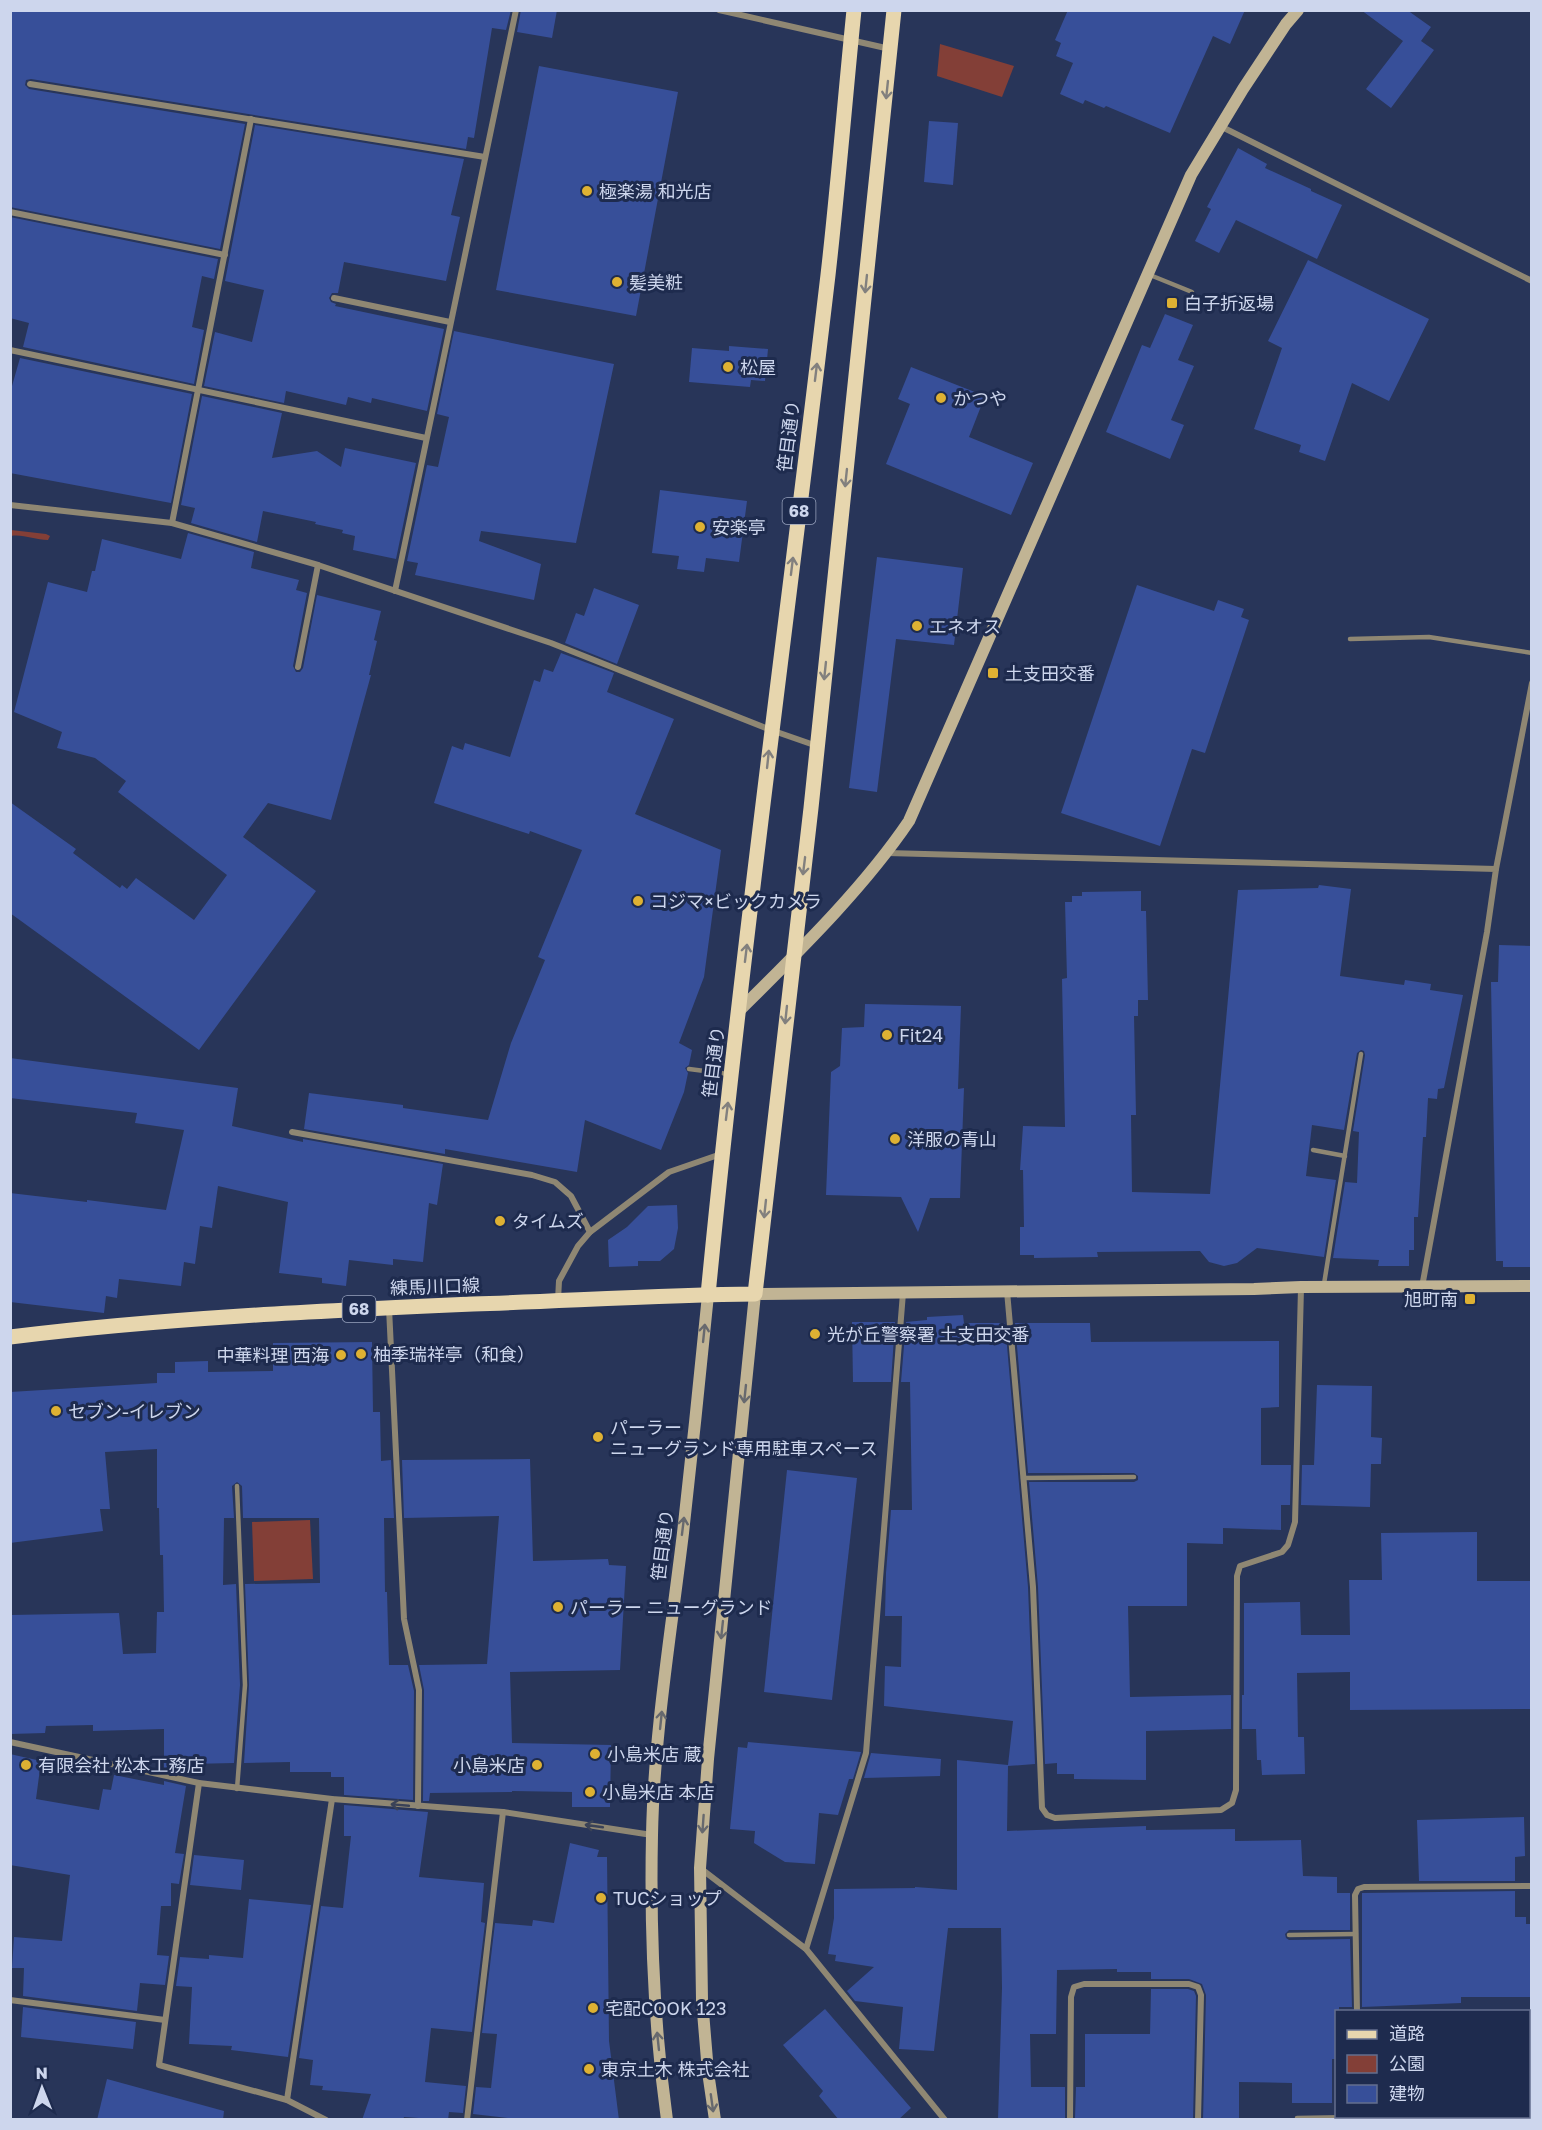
<svg xmlns="http://www.w3.org/2000/svg" width="1542" height="2130" font-family="'Golos Text','Noto Sans JP',sans-serif">
<rect width="100%" height="100%" fill="#283559"/>
<g fill="#833f37">
<polygon points="940,44 1014,66 1002,97 937,76"/>
<path d="M 11,530 L 46,534 L 50,536 L 48,540 C 35,540 23,534 11,536 Z"/>
<polygon points="310,1520 313,1579 254,1581 252,1522"/>
</g>
<g fill="#374f99">
<polygon points="10,10 511,10 506,30 492,28 474,138 468,137 466,149 31,79 26,80 25,85 29,89 245,124 220,249 10,207"/>
<polygon points="521,10 557,10 552,38 517,32"/>
<polygon points="1068,10 1245,10 1230,44 1213,36 1170,133 1106,106 1104,108 1085,100 1083,104 1060,94 1073,63 1056,56 1061,43 1055,40"/>
<polygon points="1361,10 1407,10 1431,27 1421,41 1434,50 1391,108 1366,89 1403,41"/>
<polygon points="539,66 678,92 636,316 496,290"/>
<polygon points="929,121 958,123 953,185 924,182"/>
<polygon points="255,125 464,159 451,215 460,217 446,281 344,262 338,293 332,293 329,298 331,302 336,304 335,306 444,329 427,411 372,398 371,403 348,397 346,405 286,391 284,403 204,386 215,332 252,342 264,290 225,281"/>
<polygon points="1238,148 1267,164 1265,168 1311,189 1311,191 1342,205 1317,259 1236,220 1219,253 1195,241 1211,209 1207,207"/>
<polygon points="10,217 218,259 214,279 202,276 192,327 204,330 194,384 23,347 29,323 10,318"/>
<polygon points="1308,260 1429,319 1389,401 1352,383 1325,461 1299,452 1301,445 1254,429 1282,348 1268,341"/>
<polygon points="1165,314 1193,325 1178,360 1194,366 1171,420 1184,425 1170,459 1106,432 1142,345 1150,348"/>
<polygon points="454,331 614,364 576,543 481,531 479,541 541,564 534,600 415,575 418,563 407,561 427,465 438,467 449,417 437,414"/>
<polygon points="729,346 768,349 765,381 751,380 750,387 689,382 692,348 729,351"/>
<polygon points="20,358 192,394 171,503 10,473 10,393"/>
<polygon points="911,367 985,396 969,437 1033,463 1011,515 886,464 910,404 898,399"/>
<polygon points="202,396 282,413 272,458 317,451 341,467 345,448 416,463 396,559 353,550 355,536 342,533 343,530 315,524 316,522 263,511 257,542 191,523 195,508 181,505"/>
<polygon points="660,490 747,501 739,562 706,558 704,572 677,569 679,556 652,553"/>
<polygon points="188,533 254,552 251,568 299,580 296,590 307,593 293,666 296,672 300,672 303,668 317,595 381,611 374,640 377,641 369,675 371,675 331,820 268,803 243,837 316,891 199,1050 10,913 10,802 76,849 73,853 120,888 122,885 127,889 136,878 194,920 227,875 118,792 126,781 95,758 57,748 62,732 14,712 48,582 87,592 92,571 95,571 102,539 181,559"/>
<polygon points="877,557 963,568 954,645 896,639 877,792 849,788"/>
<polygon points="1137,585 1214,611 1218,600 1244,609 1241,617 1249,620 1205,753 1192,749 1160,846 1061,813"/>
<polygon points="594,588 639,605 617,664 565,643 576,613 584,616"/>
<polygon points="561,653 614,673 607,692 674,719 635,814 721,850 704,977 679,1043 692,1050 689,1065 685,1068 688,1073 684,1092 661,1150 585,1120 577,1172 445,1149 445,1154 304,1129 309,1093 403,1105 403,1108 488,1120 511,1043 545,960 538,957 582,850 530,831 529,834 434,803 452,746 463,750 465,743 510,757 534,680 540,682 544,669 553,672"/>
<polygon points="1319,885 1351,889 1340,976 1404,985 1405,980 1431,984 1430,990 1463,995 1444,1088 1438,1089 1437,1099 1428,1098 1426,1137 1423,1137 1418,1217 1414,1217 1414,1250 1409,1250 1409,1266 1378,1266 1379,1260 1333,1258 1345,1182 1357,1183 1359,1132 1353,1131 1365,1055 1364,1051 1361,1050 1357,1053 1344,1130 1312,1125 1306,1176 1336,1180 1324,1257 1257,1248 1237,1263 1224,1266 1209,1262 1200,1251 1097,1252 1098,1257 1034,1258 1034,1255 1020,1255 1020,1227 1024,1227 1023,1170 1020,1170 1023,1126 1065,1127 1062,979 1067,978 1065,902 1072,902 1072,896 1082,896 1082,892 1141,891 1141,911 1146,911 1148,1000 1138,1000 1138,1016 1134,1016 1136,1115 1131,1115 1132,1192 1210,1194 1238,890 1318,888"/>
<polygon points="1499,945 1532,946 1532,1267 1503,1267 1503,1261 1496,1261 1491,982 1498,982"/>
<polygon points="865,1004 961,1006 958,1089 964,1088 960,1198 930,1198 918,1232 901,1197 826,1195 831,1072 840,1066 842,1028 864,1027"/>
<polygon points="10,1058 238,1088 232,1126 303,1142 303,1139 443,1164 437,1205 429,1203 423,1262 393,1259 393,1265 349,1260 346,1286 322,1283 322,1278 279,1273 288,1202 218,1186 212,1228 200,1226 195,1264 184,1262 181,1286 119,1279 117,1298 106,1296 104,1313 10,1302 10,1193 87,1202 87,1200 166,1210 184,1130 135,1123 137,1113 10,1098"/>
<polygon points="677,1205 678,1228 674,1249 660,1261 638,1261 638,1266 609,1267 608,1240 627,1227 648,1206"/>
<polygon points="963,1315 964,1323 1005,1323 1028,1587 1035,1764 1008,1766 1007,1831 1146,1826 1146,1830 1235,1829 1235,1841 1301,1840 1303,1876 1337,1877 1337,1893 1350,1893 1350,1930 1289,1930 1285,1934 1286,1938 1289,1940 1350,1939 1352,2007 1339,2007 1339,2012 1336,2012 1336,2059 1332,2059 1332,2103 1292,2103 1292,2083 1239,2082 1239,2120 1203,2120 1206,1995 1202,1984 1189,1979 1151,1979 1151,1972 1117,1972 1117,1969 1057,1970 1056,2034 1030,2034 1031,2087 1065,2087 1065,2118 998,2120 1002,1988 1001,1928 948,1928 934,2051 899,2049 903,2007 855,2001 847,1991 874,1967 835,1961 836,1955 828,1954 834,1918 834,1889 915,1888 915,1887 957,1890 957,1760 1008,1765 1013,1721 884,1706 885,1666 901,1667 902,1616 885,1616 886,1573 891,1510 912,1510 910,1382 901,1382 906,1322 927,1320 927,1317"/>
<polygon points="852,1322 895,1322 891,1382 853,1382"/>
<polygon points="1015,1323 1090,1323 1091,1342 1279,1341 1279,1407 1261,1408 1261,1465 1291,1465 1290,1505 1281,1505 1281,1530 1223,1528 1223,1544 1187,1543 1187,1606 1128,1606 1130,1697 1231,1695 1231,1729 1146,1731 1146,1780 1074,1779 1074,1774 1057,1774 1057,1763 1045,1764 1038,1587 1029,1482 1134,1482 1138,1480 1138,1476 1134,1473 1028,1473"/>
<polygon points="372,1342 373,1412 380,1412 381,1461 391,1460 394,1518 384,1518 385,1592 387,1592 389,1665 408,1665 414,1691 413,1800 344,1795 344,1777 331,1777 331,1772 290,1772 290,1762 244,1763 249,1685 245,1584 320,1583 319,1518 243,1518 242,1486 237,1482 232,1486 234,1518 224,1518 223,1585 236,1584 240,1685 234,1763 190,1764 188,1775 164,1770 164,1729 93,1731 93,1725 46,1726 45,1733 10,1734 10,1615 119,1613 123,1654 156,1653 157,1612 164,1612 163,1555 160,1555 159,1508 157,1508 157,1449 105,1452 110,1509 100,1509 103,1531 10,1543 10,1392 157,1383 157,1373 175,1373 175,1362 208,1361 208,1372 273,1371 273,1343"/>
<polygon points="1317,1385 1372,1386 1371,1437 1382,1438 1381,1464 1371,1464 1370,1507 1301,1505 1302,1465 1314,1465"/>
<polygon points="530,1459 533,1561 608,1559 609,1565 626,1566 620,1670 510,1672 512,1743 611,1745 610,1807 572,1807 572,1792 512,1791 512,1792 430,1793 429,1801 423,1801 424,1690 419,1665 487,1664 499,1516 404,1518 402,1460"/>
<polygon points="787,1470 857,1478 832,1700 764,1692"/>
<polygon points="1477,1532 1477,1581 1532,1581 1532,1709 1350,1710 1350,1672 1297,1673 1298,1737 1304,1737 1305,1774 1262,1775 1261,1760 1257,1760 1256,1729 1242,1729 1242,1695 1244,1695 1244,1603 1300,1602 1301,1635 1350,1635 1349,1580 1382,1580 1381,1533"/>
<polygon points="748,1742 861,1752 853,1779 849,1779 838,1815 819,1813 815,1864 785,1862 754,1843 755,1831 730,1829 738,1747 747,1748"/>
<polygon points="871,1753 941,1759 940,1776 864,1778"/>
<polygon points="10,1754 41,1761 36,1799 99,1810 103,1789 111,1790 114,1775 164,1785 164,1781 186,1786 175,1853 184,1854 179,1884 171,1883 171,1906 161,1906 157,1955 169,1956 165,1985 140,1983 137,2011 23,1996 24,1968 12,1968 14,1937 62,1941 70,1875 10,1865"/>
<polygon points="344,1805 428,1812 419,1877 484,1883 481,1922 485,1923 472,2032 431,2028 425,2082 466,2086 463,2113 449,2112 448,2120 404,2117 403,2120 362,2120 371,2094 322,2090 323,2086 310,2085 313,2060 299,2058 321,1906 343,1908 351,1836 344,1836"/>
<polygon points="1524,1817 1525,1856 1515,1857 1515,1881 1419,1881 1417,1820"/>
<polygon points="570,1843 599,1850 597,1857 607,1857 609,2041 619,2120 525,2120 473,2114 476,2087 491,2088 497,2034 482,2033 495,1923 532,1926 533,1920 554,1923"/>
<polygon points="194,1855 244,1860 241,1890 190,1885"/>
<polygon points="1515,1891 1515,1917 1526,1917 1526,1924 1532,1924 1532,1997 1461,1997 1461,2003 1362,2007 1362,1893"/>
<polygon points="249,1899 311,1905 288,2057 231,2050 232,2046 189,2044 192,1987 176,1986 180,1957 209,1959 209,1955 243,1958"/>
<polygon points="1151,1989 1188,1989 1194,1991 1196,1996 1193,2120 1075,2118 1076,2087 1085,2087 1085,2034 1150,2034"/>
<polygon points="23,2007 136,2022 133,2049 21,2037"/>
<polygon points="825,2009 911,2108 898,2120 839,2120 819,2096 823,2091 783,2045"/>
<polygon points="107,2079 224,2111 223,2120 97,2120"/>
</g>
<g fill="none" stroke-linecap="round" stroke-linejoin="round">
<g stroke="#8f8773" stroke-width="4.5">
<polyline points="1150,275 1192,292"/>
<polyline points="1350,639 1429,637 1532,653"/>
<polyline points="689,1069 728,1074"/>
<polyline points="1313,1150 1345,1156"/>
<polyline points="1324,1284 1361,1054"/>
<polyline points="1023,1478 1134,1477"/>
<polyline points="237,1789 245,1685 237,1486"/>
<polyline points="1289,1935 1356,1934"/>
<polyline points="1297,2118 1355,2117"/>
</g>
<g stroke="#8f8773" stroke-width="6">
<polyline points="719,10 890,49"/>
<polyline points="30,84 485,157"/>
<polyline points="1220,126 1532,281"/>
<polyline points="10,212 225,255"/>
<polyline points="334,298 450,322"/>
<polyline points="10,350 426,438"/>
<polyline points="10,505 172,523 318,565 551,643 771,730 817,746"/>
<polyline points="172,523 251,119"/>
<polyline points="395,591 516,10"/>
<polyline points="298,667 318,565"/>
<polyline points="887,853 1496,869 1487,932 1422,1287"/>
<polyline points="1496,869 1532,683"/>
<polyline points="292,1132 532,1175 555,1182 571,1196 590,1232"/>
<polyline points="1007,1291 1033,1587 1042,1808 1047,1815 1055,1818 1221,1810 1232,1803 1236,1790 1237,1576 1240,1566 1282,1552 1288,1545 1295,1522 1301,1288"/>
<polyline points="558,1300 559,1281 578,1246 590,1232 669,1172 721,1154"/>
<polyline points="389,1308 404,1619 419,1690 418,1806"/>
<polyline points="10,1742 199,1783 332,1799 503,1812 652,1835"/>
<polyline points="199,1783 159,2065 287,2100 326,2120"/>
<polyline points="700,1868 806,1949 945,2120"/>
<polyline points="806,1949 866,1753 903,1293"/>
<polyline points="10,2000 165,2020"/>
<polyline points="1357,2012 1355,1895 1358,1889 1364,1887 1532,1886"/>
<polyline points="287,2100 332,1799"/>
<polyline points="467,2120 503,1812"/>
<polyline points="1070,2120 1071,1997 1074,1987 1084,1984 1189,1984 1198,1987 1201,1995 1198,2120"/>
<polyline points="1355,2120 1355,2116"/>
</g>
<g stroke="#c1b494" stroke-width="12">
<path d="M 739,1011 C 797,953 863,889 909,821 L 1191,175 L 1243,89 L 1286,24 L 1298,10"/>
<path d="M 667,2120 C 654,2026 650,1930 652,1835 C 654,1734 671,1633 683,1533 C 692,1454 700,1374 708,1295"/>
<polyline points="715,2120 708,2072 702,2000 700,1868 708,1759 755,1294 1254,1289 1301,1287 1532,1286"/>
</g>
<g stroke="#e7d6ae" stroke-width="15">
<path d="M 708,1295 C 741,954 788,615 828,275 C 838,187 845,99 854,10"/>
<path d="M 10,1337 C 164,1318 318,1311 473,1304 C 567,1301 661,1295 755,1294 L 811,808 L 894,10"/>
</g>
</g>
<defs><path id="oneway-shaft" d="M-6 0H5M1.5-3L5.5 0L1.5 3" fill="none" stroke-width="1.6" stroke-linecap="round" stroke-linejoin="round" transform="scale(1.5)"/></defs>
<g stroke="#82807e">
<use href="#oneway-shaft" transform="translate(887 90) rotate(96)"/>
<use href="#oneway-shaft" transform="translate(866 284) rotate(96)"/>
<use href="#oneway-shaft" transform="translate(816 372) rotate(-83)"/>
<use href="#oneway-shaft" transform="translate(846 478) rotate(96)"/>
<use href="#oneway-shaft" transform="translate(792 566) rotate(-83)"/>
<use href="#oneway-shaft" transform="translate(825 671) rotate(96)"/>
<use href="#oneway-shaft" transform="translate(768 759) rotate(-84)"/>
<use href="#oneway-shaft" transform="translate(804 866) rotate(97)"/>
<use href="#oneway-shaft" transform="translate(746 953) rotate(-83)"/>
<use href="#oneway-shaft" transform="translate(786 1015) rotate(96)"/>
<use href="#oneway-shaft" transform="translate(727 1111) rotate(-83)"/>
<use href="#oneway-shaft" transform="translate(765 1209) rotate(96)"/>
</g>
<g stroke="#67696e">
<use href="#oneway-shaft" transform="translate(704 1333) rotate(-84)"/>
<use href="#oneway-shaft" transform="translate(745 1394) rotate(96)"/>
<use href="#oneway-shaft" transform="translate(683 1526) rotate(-83)"/>
<use href="#oneway-shaft" transform="translate(722 1630) rotate(96)"/>
<use href="#oneway-shaft" transform="translate(661 1720) rotate(-84)"/>
<use href="#oneway-shaft" transform="translate(703 1824) rotate(94)"/>
<use href="#oneway-shaft" transform="translate(658 2041) rotate(-96)"/>
<use href="#oneway-shaft" transform="translate(712 2103) rotate(82)"/>
</g>
<g stroke="#3a4257">
<use href="#oneway-shaft" transform="translate(400 1805) rotate(-175)"/>
<use href="#oneway-shaft" transform="translate(594 1826) rotate(-172)"/>
</g>
<g fill="#deb133" stroke="#1e2b4e" stroke-width="2">
<circle cx="587" cy="191" r="6"/>
<circle cx="617" cy="282" r="6"/>
<rect x="1166" y="297" width="12" height="12" rx="3"/>
<circle cx="728" cy="367" r="6"/>
<circle cx="941" cy="398" r="6"/>
<circle cx="700" cy="527" r="6"/>
<circle cx="917" cy="626" r="6"/>
<rect x="987" y="667" width="12" height="12" rx="3"/>
<circle cx="638" cy="901" r="6"/>
<circle cx="887" cy="1035" r="6"/>
<circle cx="895" cy="1139" r="6"/>
<circle cx="500" cy="1221" r="6"/>
<rect x="1464" y="1293" width="12" height="12" rx="3"/>
<circle cx="815" cy="1334" r="6"/>
<circle cx="361" cy="1354" r="6"/>
<circle cx="341" cy="1355" r="6"/>
<circle cx="56" cy="1411" r="6"/>
<circle cx="598" cy="1437" r="6"/>
<circle cx="558" cy="1607" r="6"/>
<circle cx="595" cy="1754" r="6"/>
<circle cx="26" cy="1765" r="6"/>
<circle cx="537" cy="1765" r="6"/>
<circle cx="590" cy="1792" r="6"/>
<circle cx="601" cy="1898" r="6"/>
<circle cx="593" cy="2008" r="6"/>
<circle cx="589" cy="2069" r="6"/>
</g>
<g text-anchor="middle" dominant-baseline="central" stroke-width="6" stroke-linejoin="round" paint-order="stroke">
<g fill="#1e2b4e" stroke="#98a3bd" stroke-width="1.5">
<rect x="782.5" y="498" width="33" height="26" rx="4.5"/>
<rect x="342.5" y="1296" width="33" height="26" rx="4.5"/>
</g>
<g font-size="16" font-weight="bold" fill="#cdd6ed">
<text x="799" y="511">68</text>
<text x="359" y="1309">68</text>
</g>
<g font-size="18" fill="#cdd6ed" stroke="#1e2b4e" text-anchor="start">
<text x="599" y="191">極楽湯 和光店</text>
<text x="629" y="282">髪美粧</text>
<text x="1184" y="303">白子折返場</text>
<text x="740" y="367">松屋</text>
<text x="953" y="398">かつや</text>
<text x="712" y="527">安楽亭</text>
<text x="929" y="626">エネオス</text>
<text x="1005" y="673">土支田交番</text>
<text x="650" y="901">コジマ×ビックカメラ</text>
<text x="899" y="1035">Fit24</text>
<text x="907" y="1139">洋服の青山</text>
<text x="512" y="1221">タイムズ</text>
<text x="1458" y="1299" text-anchor="end">旭町南</text>
<text x="827" y="1334">光が丘警察署 土支田交番</text>
<text x="373" y="1354">柚季瑞祥亭（和食）</text>
<text x="329" y="1355" text-anchor="end">中華料理 西海</text>
<text x="68" y="1411">セブン-イレブン</text>
<text x="610" y="1427">パーラー<tspan x="610" dy="21">ニューグランド専用駐車スペース</tspan></text>
<text x="570" y="1607">パーラー ニューグランド</text>
<text x="607" y="1754">小島米店 蔵</text>
<text x="38" y="1765">有限会社 松本工務店</text>
<text x="525" y="1765" text-anchor="end">小島米店</text>
<text x="602" y="1792">小島米店 本店</text>
<text x="613" y="1898">TUCショップ</text>
<text x="605" y="2008">宅配COOK 123</text>
<text x="601" y="2069">東京土木 株式会社</text>
</g>
<g font-size="18" fill="#cdd6ed" stroke="#1e2b4e">
<text transform="translate(788 436) rotate(-83)">笹目通り</text>
<text transform="translate(713 1062) rotate(-83)">笹目通り</text>
<text transform="translate(435 1286) rotate(-2)">練馬川口線</text>
<text transform="translate(662 1545) rotate(-83)">笹目通り</text>
</g>
</g>
<rect width="1542" height="2130" fill="none" stroke="#cdd6ed" stroke-width="24"/>
<rect x="1335" y="2010" width="195" height="108" fill="#1e2b4e" stroke="#646f8e" stroke-width="1.5"/>
<rect x="1347" y="2030" width="30" height="9" fill="#e7d6ae" stroke="#646f8e" stroke-width="1.5"/>
<text x="1389" y="2040" font-size="18" fill="#cdd6ed">道路</text>
<rect x="1347" y="2055" width="30" height="18" fill="#833f37" stroke="#646f8e" stroke-width="1.5"/>
<text x="1389" y="2070" font-size="18" fill="#cdd6ed">公園</text>
<rect x="1347" y="2085" width="30" height="18" fill="#374f99" stroke="#646f8e" stroke-width="1.5"/>
<text x="1389" y="2100" font-size="18" fill="#cdd6ed">建物</text>
<g transform="translate(42 2088) rotate(359)" stroke="#1e2b4e" stroke-width="4.5" paint-order="stroke">
<path d="M0-4.5L10 22L0 15L-10 22Z" fill="#cdd6ed"/>
<text y="-9" font-size="16" font-weight="bold" text-anchor="middle" fill="#cdd6ed">N</text>
</g>
</svg>
